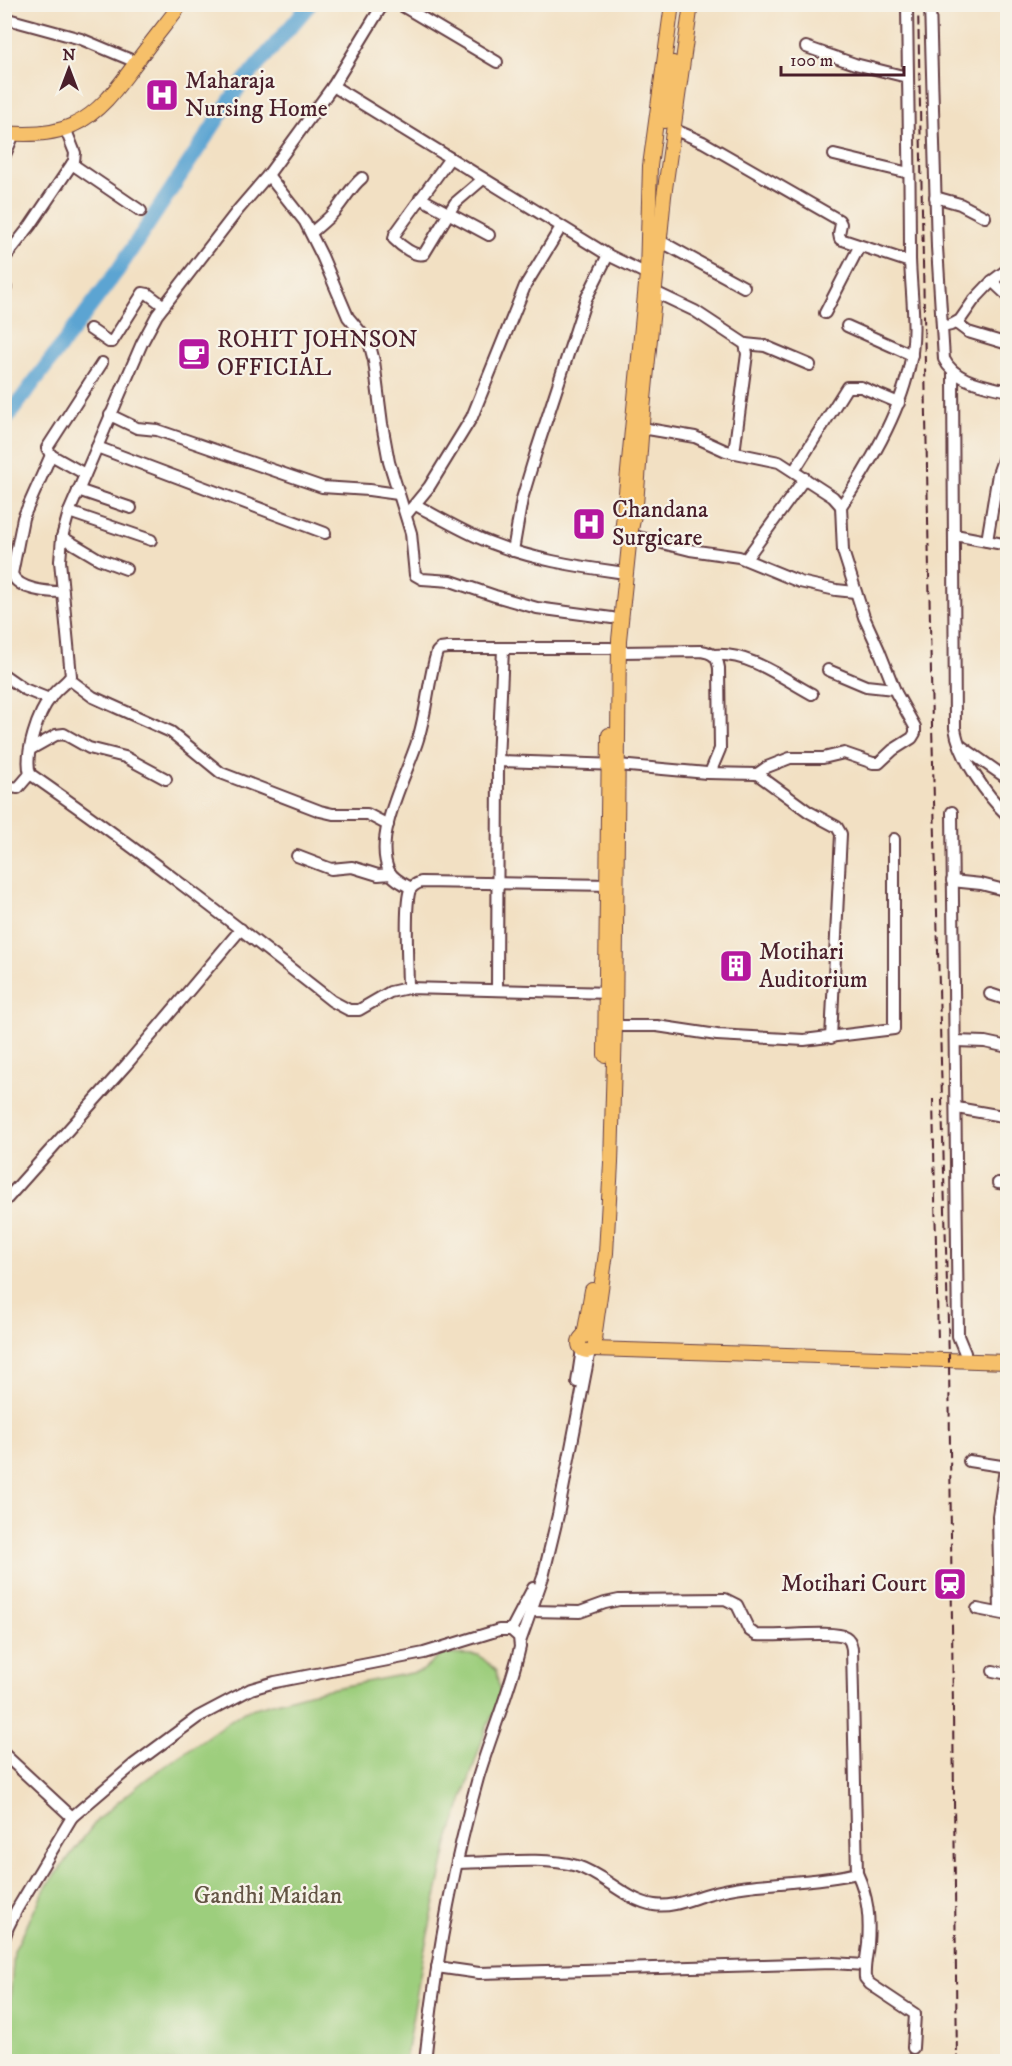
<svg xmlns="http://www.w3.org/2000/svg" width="1012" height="2066" font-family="'IM FELL DW Pica',serif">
<rect width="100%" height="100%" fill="#f7f3e8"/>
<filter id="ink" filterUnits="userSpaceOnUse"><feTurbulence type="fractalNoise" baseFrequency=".0167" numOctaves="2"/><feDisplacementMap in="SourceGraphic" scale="12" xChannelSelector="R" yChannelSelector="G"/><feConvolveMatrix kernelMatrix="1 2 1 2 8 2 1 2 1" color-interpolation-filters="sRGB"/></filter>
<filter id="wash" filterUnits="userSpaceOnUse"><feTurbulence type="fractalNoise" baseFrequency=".008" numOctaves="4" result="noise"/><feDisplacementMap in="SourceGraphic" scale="24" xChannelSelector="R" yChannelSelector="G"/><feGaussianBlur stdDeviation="1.35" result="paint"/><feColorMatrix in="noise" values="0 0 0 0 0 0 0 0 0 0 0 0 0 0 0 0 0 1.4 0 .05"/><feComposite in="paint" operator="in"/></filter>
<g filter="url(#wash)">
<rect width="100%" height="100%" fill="#f2e0c3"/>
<polygon fill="#9dce7d" stroke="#747654" stroke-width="1.5" points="442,1654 479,1655 496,1671 501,1698 486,1729 448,1843 424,1952 405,2061 7,2062 6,2050 14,1951 46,1887 98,1819 145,1780 244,1711 309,1693 422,1671"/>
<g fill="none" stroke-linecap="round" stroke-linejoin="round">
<polyline stroke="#5ca4d2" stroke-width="15" points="4,422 118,270 239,87 310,4"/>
</g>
</g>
<g filter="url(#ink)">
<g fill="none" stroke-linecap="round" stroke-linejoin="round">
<defs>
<g id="minor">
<path d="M 383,4 L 333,86 L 268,175 L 238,210 L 157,315 L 142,343 L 69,512 L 62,537 L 60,561 L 71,676 C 65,684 56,689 51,697 C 38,713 24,754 30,774 C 134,846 233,923 332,1001 L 349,1010 L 359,1010 L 390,992 L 408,988 L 612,993"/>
<polyline points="399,4 497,62"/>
<path d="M 930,4 L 937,247 L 944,359 C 955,382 985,385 1008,391"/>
<polyline points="4,18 81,39 136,62"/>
<polyline points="806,47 855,64 907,77"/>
<polyline points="333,86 608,255 647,274"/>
<polyline points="673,129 703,142 839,220 841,224 839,234 840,239 910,262"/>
<polyline points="834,155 909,173"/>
<polyline points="4,157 14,134"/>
<path d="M 450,158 L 395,234 L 394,239 C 401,246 415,257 424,254 L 455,203 L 483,179"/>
<polyline points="72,164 141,211"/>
<polyline points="268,175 305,222 322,256 348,317 369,342 374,361 382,424 389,462 411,533 415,575 422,579 451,581 495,596 537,608 612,618"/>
<polyline points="935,197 960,204 985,217"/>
<polyline points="420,198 489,235"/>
<path d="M 311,233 C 319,226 328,219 335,211 C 345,199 351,187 362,178"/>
<polyline points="660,241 744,287"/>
<polyline points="4,259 30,226 74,161 75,153 65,128"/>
<polyline points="992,281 1008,296"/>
<polyline points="4,289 6,288"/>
<polyline points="655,292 695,311 745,344 747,354 734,453"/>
<polyline points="825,313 859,247"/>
<polyline points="956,323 968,332 1008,344"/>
<polyline points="847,326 912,355"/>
<polyline points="942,327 951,325 960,320 974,300 992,281 1008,269"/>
<polyline points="90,329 109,342 112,342 143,293 148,294 164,306"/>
<polyline points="745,344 765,346 810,365"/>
<path d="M 953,373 L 955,728 C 959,757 987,796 1008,816"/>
<polyline points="110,415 137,428 157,430 322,487 369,490 398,494"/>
<polyline points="642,428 695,437 726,451 779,462 833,497 841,506 843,551 864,617 879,650 896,693 915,727 915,733 912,738 893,750 879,763 873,763 844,753 823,758 790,758 767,767 757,774"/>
<polyline points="97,447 325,533"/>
<path d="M 51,455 L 23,518 L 12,574 C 18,590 48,592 63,592"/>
<polyline points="794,471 847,387 861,387 899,403"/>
<polyline points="85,474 51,455 47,448 102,363"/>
<polyline points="78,490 131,508"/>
<path d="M 416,505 C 440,518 465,533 491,543 C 532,559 574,566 618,572"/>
<path d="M 841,506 C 868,468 899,414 909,368 C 918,333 911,295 910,259 C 910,174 908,89 907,4"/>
<polyline points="69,512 151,540"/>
<polyline points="406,515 429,487 472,417 525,286 561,227"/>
<polyline points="630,535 690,550 739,557 800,582 836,590 855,592"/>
<polyline points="955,535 1008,545"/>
<polyline points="62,537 99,559 126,569"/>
<polyline points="987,541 998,474 1008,445"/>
<polyline points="513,551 522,499 537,449 586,299 608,255"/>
<polyline points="746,559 805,478"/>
<path d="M 619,652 L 701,651 C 713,653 717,656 719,668 L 720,749 L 710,773"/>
<path d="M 714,655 C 749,652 782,678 812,694"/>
<polyline points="828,670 866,686 894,689"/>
<polyline points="4,675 24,689 49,699"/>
<polyline points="69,679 93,697 171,732 221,773 320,811 333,814 367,814 388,825"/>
<polyline points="961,746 1008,779"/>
<polyline points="31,749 56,735 64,734 89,748 125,757 166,779"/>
<polyline points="498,761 618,765 707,773 757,774 809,812 837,827 841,834 831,1038"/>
<polyline points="4,786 18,788 30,774"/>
<polyline points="952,812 958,1336 965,1353"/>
<polyline points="297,856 331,869 352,867 378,875 391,874"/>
<polyline points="952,881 981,884 1008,891"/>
<path d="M 411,888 C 404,884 393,879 389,871 C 372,836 408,773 418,739 C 427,711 428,680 437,652 L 440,649 L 448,648 L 610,648"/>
<path d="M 408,988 C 408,968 404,905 410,890 C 413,885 416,884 421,882 L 613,885"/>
<polyline points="497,990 498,761 503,649"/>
<polyline points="990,994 1008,1000"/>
<polyline points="615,1026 657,1026 717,1035 804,1040 894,1029 894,839"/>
<polyline points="955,1041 985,1042 1008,1047"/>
<polyline points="1007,1097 1008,1097"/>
<polyline points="957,1108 1008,1117"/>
<polyline points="998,1183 1008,1184"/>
<polyline points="4,1202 127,1064 241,929"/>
<polyline points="577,1382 582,1349"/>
<polyline points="969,1461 1001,1466 1005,1469 998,1516 1000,1613"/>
<polyline points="977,1609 1008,1615"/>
<polyline points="511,1630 533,1588"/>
<polyline points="520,1642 543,1577 558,1515 590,1350"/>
<polyline points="993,1671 1008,1674"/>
<polyline points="4,1754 72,1817"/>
<path d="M 458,1863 C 494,1863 542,1856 577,1866 C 605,1875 625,1900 654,1905 C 673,1908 690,1899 708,1894 C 756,1880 808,1885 857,1873 L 852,1649 C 851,1645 851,1640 846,1637 C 835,1630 774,1637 756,1635 L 749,1630 L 737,1605 L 725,1599 L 619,1600 L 605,1603 L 580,1612 L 531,1611"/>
<path d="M 857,1873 C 868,1897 870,1918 868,1944 C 867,1955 864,1966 865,1978 L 870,1984 L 915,2014 L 913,2048"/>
<path d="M 4,1939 L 8,1927 L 17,1909 L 72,1817 L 133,1765 L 198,1717 L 251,1689 L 275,1682 L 424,1653 L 499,1630 L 511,1630 L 519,1637 L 520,1647 C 510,1691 491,1734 478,1778 C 452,1870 435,1966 425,2062"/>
<polyline points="437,1967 479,1973 832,1963 865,1965"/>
</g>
<g id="major">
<polyline points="664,121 673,63"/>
<path d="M 4,133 C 26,135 53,135 73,125 C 104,111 124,78 144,52 C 156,36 169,20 181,4"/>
<polyline points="622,534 647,274 650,166 672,4"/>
<polyline points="605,1055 609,735"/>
<circle cx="587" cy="1343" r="8"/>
<polyline points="584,1336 592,1290"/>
<polyline points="594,1339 606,1253 611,1163 615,1026 619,640 630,535 636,505 643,410 664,196 691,4"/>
<polyline points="593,1349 1008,1362"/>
</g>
</defs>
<use href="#minor" stroke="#633c42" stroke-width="14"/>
<use href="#major" stroke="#633c42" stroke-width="16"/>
<use href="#minor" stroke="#fff" stroke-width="10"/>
<use href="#major" stroke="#f6c06b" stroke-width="14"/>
<g stroke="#4a1f2b" stroke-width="2" stroke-dasharray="9 4.5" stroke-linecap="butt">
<polyline points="918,4 932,726 949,1360 957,2062"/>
<polyline points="933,1099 938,1342"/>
</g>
</g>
</g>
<defs>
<symbol id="hospital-square" viewBox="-11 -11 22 22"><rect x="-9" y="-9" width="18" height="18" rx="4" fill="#b5179e" stroke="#f7f3e8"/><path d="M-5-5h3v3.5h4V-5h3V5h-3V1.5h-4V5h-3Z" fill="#fff"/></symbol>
<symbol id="cafe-square" viewBox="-11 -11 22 22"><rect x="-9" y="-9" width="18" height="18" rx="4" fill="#b5179e" stroke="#f7f3e8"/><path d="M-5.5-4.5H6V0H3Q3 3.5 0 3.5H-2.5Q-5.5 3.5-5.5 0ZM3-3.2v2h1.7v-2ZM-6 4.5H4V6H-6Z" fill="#fff"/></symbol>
<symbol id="building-square" viewBox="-11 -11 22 22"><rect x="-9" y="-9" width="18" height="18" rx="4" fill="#b5179e" stroke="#f7f3e8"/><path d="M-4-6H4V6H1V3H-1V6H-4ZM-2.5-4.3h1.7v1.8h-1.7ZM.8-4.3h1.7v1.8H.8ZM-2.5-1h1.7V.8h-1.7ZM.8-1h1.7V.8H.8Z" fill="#fff"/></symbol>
<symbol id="station-square" viewBox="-11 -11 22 22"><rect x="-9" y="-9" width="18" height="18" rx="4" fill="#b5179e" stroke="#f7f3e8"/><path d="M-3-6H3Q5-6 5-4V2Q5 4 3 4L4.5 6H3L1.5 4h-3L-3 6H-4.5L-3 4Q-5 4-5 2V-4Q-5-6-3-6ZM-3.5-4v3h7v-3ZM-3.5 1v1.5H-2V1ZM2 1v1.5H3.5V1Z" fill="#fff"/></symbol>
</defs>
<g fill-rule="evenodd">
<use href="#hospital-square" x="143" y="76" width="38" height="38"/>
<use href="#cafe-square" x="175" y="335" width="38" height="38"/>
<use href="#hospital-square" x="570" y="505" width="38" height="38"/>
<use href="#building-square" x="717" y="947" width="38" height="38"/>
<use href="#station-square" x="931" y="1565" width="38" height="38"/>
</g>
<g text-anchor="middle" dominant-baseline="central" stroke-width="4.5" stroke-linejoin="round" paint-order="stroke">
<g font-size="24" fill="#4a1f2b" stroke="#f7f3e8" text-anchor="start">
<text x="185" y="81">Maharaja<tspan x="185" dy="28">Nursing Home</tspan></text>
<text x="217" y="340">ROHIT JOHNSON<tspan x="217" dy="28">OFFICIAL</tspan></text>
<text x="612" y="510">Chandana<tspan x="612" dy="28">Surgicare</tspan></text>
<text x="759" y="952">Motihari<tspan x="759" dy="28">Auditorium</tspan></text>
<text x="927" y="1584" text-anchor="end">Motihari Court</text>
</g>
<g font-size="24" fill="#635444" stroke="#f7f3e8">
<text x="268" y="1896">Gandhi Maidan</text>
</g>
</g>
<rect width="1012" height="2066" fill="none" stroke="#f7f3e8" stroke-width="24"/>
<g transform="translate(69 69)" stroke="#f7f3e8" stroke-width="4.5" paint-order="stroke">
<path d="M0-4.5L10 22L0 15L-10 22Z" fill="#4a1f2b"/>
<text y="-9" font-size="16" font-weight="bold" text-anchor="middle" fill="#4a1f2b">N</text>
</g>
<path d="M781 66v9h123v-9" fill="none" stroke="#4a1f2b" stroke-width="3"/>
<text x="790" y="66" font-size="18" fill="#4a1f2b" stroke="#f7f3e8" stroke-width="4.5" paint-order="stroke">100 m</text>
</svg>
